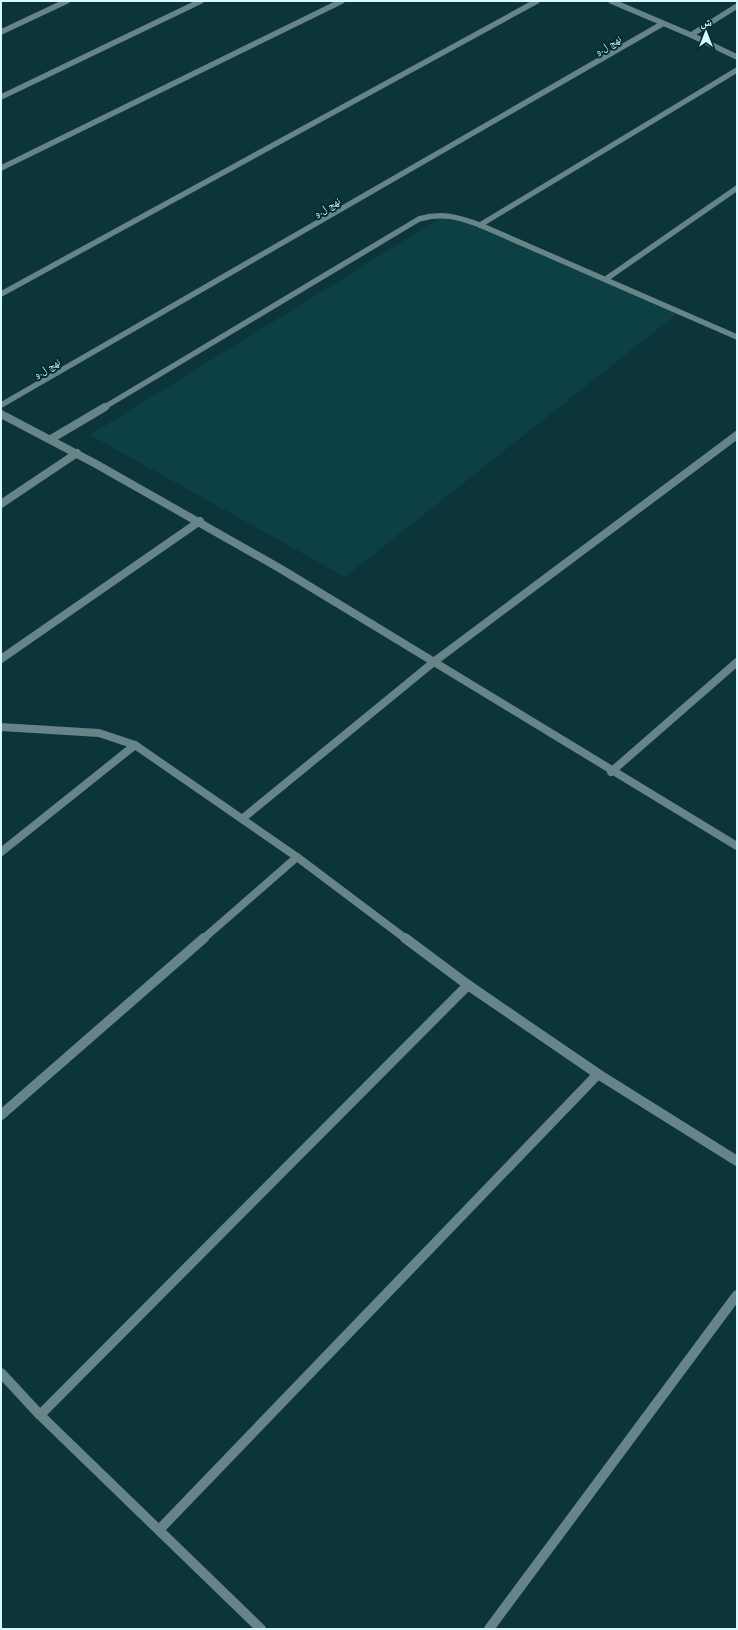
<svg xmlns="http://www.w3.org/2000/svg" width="738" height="1630" font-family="'PT Sans','Noto Naskh Arabic',sans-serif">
<rect width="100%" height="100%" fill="#0b353a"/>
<polygon fill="#0d4045" points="447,214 679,312 345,577 90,435"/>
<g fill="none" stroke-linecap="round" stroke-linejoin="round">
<g stroke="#678488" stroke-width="5.5">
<polyline points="611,1 691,35 737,57"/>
<polyline points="1,32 67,1"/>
<polyline points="691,35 737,6"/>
<polyline points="1,97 201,1"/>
<polyline points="1,168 342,1"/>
<polyline points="480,225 737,70"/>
<polyline points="606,279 737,188"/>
<polyline points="1,294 537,1"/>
<polyline points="1,405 662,24"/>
<path d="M 103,408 L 419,219 C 442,212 458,217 480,225 L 737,337"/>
</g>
<g stroke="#678488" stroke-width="8">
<polyline points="1,414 96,464 281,569 737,846"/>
<polyline points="51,439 105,407"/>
<polyline points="1,504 77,453"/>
<polyline points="1,659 200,521"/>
<polyline points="1,727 99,733 135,745 297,857 406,939"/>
<polyline points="611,772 737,662"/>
<polyline points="242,819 435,661 737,435"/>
<polyline points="1,852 135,745"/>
<polyline points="203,939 297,857"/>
</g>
<g stroke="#678488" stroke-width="10">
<polyline points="405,938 468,985 598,1074 737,1161"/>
<polyline points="1,1115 204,938"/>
<polyline points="1,1373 40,1415 261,1629"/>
<polyline points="40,1415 468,985"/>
<polyline points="159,1530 598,1074"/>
<polyline points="489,1629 737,1295"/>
</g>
</g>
<g text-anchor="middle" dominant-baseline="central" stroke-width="4" stroke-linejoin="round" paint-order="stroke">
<g font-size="10" fill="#d6faff" stroke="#002b30">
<text transform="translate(608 45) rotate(-30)">نهج ل.و</text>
<text transform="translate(327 207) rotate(-30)">نهج ل.و</text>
<text transform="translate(47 368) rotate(-30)">نهج ل.و</text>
</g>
</g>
<rect width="738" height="1630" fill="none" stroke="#d6faff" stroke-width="4"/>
<g transform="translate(706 32)" stroke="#002b30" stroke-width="3" paint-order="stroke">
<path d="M0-3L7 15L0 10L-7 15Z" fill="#d6faff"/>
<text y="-6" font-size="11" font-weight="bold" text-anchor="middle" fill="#d6faff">ش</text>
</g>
</svg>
